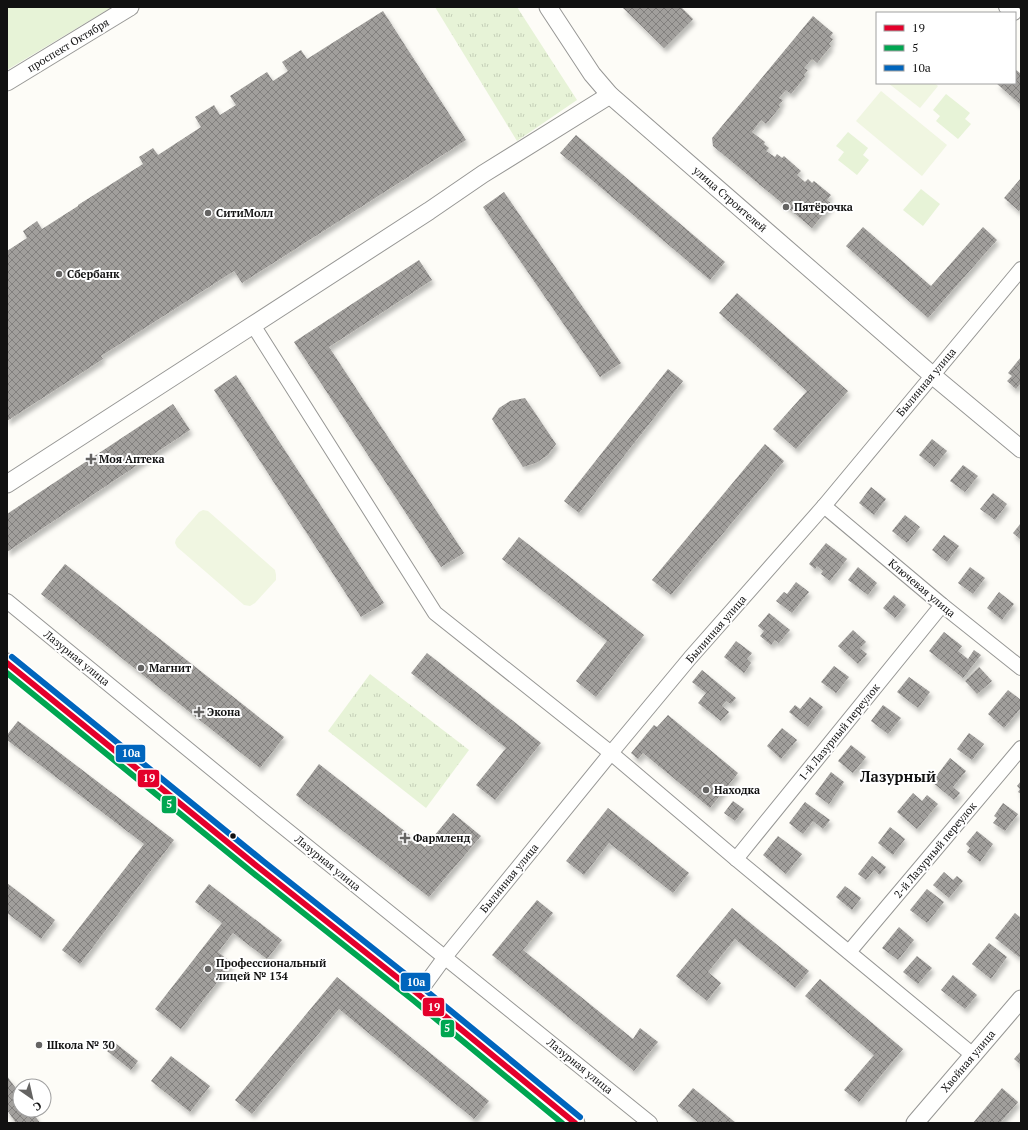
<svg xmlns="http://www.w3.org/2000/svg" width="1028" height="1130" font-family="'PT Serif',serif">
<defs>
<pattern id="grass-tufts" width="24" height="20" patternUnits="userSpaceOnUse"><rect width="24" height="20" fill="#e7f3d7"/><path d="M3 7l-1-3M5 7V3M7 7l1-3M15 17l-1-3M17 17v-4M19 17l1-3" fill="none" stroke="#c5cfb8"/></pattern>
<pattern id="building-cross-hatch" width="8" height="8" patternUnits="userSpaceOnUse"><rect width="8" height="8" fill="#a19f9c"/><path d="M0 0l8 8M0 8l8-8" fill="none" stroke="#82807e"/></pattern>
<filter id="shadow"><feDropShadow dx="2.5" dy="4.5" stdDeviation="2" flood-color="#0004"/></filter>
</defs>
<rect width="100%" height="100%" fill="#fdfcf7"/>
<g fill="url(#grass-tufts)">
<polygon points="435,7 517,7 577,100 517,141"/>
<polygon points="370,674 469,750 426,808 328,731"/>
</g>
<g fill="#e7f3d7">
<polygon points="7,7 112,7 7,70"/>
<polygon points="946,94 970,113 965,119 971,124 958,139 936,121 940,116 933,110"/>
<polygon points="848,132 868,148 863,155 869,160 857,175 838,160 844,152 836,146"/>
<polygon points="921,189 940,204 923,226 903,210"/>
</g>
<g fill="#f0f6e1">
<polygon points="888,83 934,83 938,86 920,108"/>
<polygon points="881,91 947,145 922,176 856,121"/>
<polygon points="203,510 208,511 275,570 276,575 276,580 255,603 250,606 244,605 177,547 175,543 176,539 199,512"/>
</g>
<g fill="url(#building-cross-hatch)" filter="url(#shadow)">
<polygon points="622,7 681,7 693,19 664,48"/>
<polygon points="383,11 466,140 242,283 234,271 101,356 103,359 7,421 7,251 27,238 23,231 37,221 42,229 78,206 78,205 143,164 139,157 153,148 158,155 201,127 195,117 214,105 220,115 236,105 230,96 267,72 273,81 288,71 282,62 301,50 307,59"/>
<polygon points="813,16 833,33 830,37 833,39 829,44 831,46 817,63 812,59 804,68 808,70 804,75 805,77 791,94 786,90 779,98 783,100 779,105 780,107 766,124 761,120 752,132 765,142 764,144 769,148 766,151 775,157 777,154 782,158 784,156 801,171 797,175 805,182 808,179 812,183 814,181 831,195 827,200 832,204 812,228 713,146 712,138"/>
<polygon points="1015,69 1021,74 1021,105 996,83 1015,83"/>
<polygon points="576,135 725,262 710,280 560,153"/>
<polygon points="1021,178 1021,209 1019,211 1004,198"/>
<polygon points="504,192 621,363 600,377 483,207"/>
<polygon points="863,227 931,286 983,227 997,240 928,318 846,246"/>
<polygon points="419,260 432,280 329,347 464,553 441,567 294,342"/>
<polygon points="737,293 848,391 796,449 773,429 807,391 719,313"/>
<polygon points="1021,357 1021,383 1016,389 1007,381 1012,376 1008,373"/>
<polygon points="668,369 683,381 579,513 564,501"/>
<polygon points="236,375 384,603 361,617 214,390"/>
<polygon points="525,398 556,444 548,455 536,463 523,467 492,419 499,408 510,401"/>
<polygon points="173,404 190,430 7,552 7,514"/>
<polygon points="932,439 947,451 934,467 919,455"/>
<polygon points="765,444 784,461 671,595 652,580"/>
<polygon points="963,465 978,476 965,492 950,481"/>
<polygon points="871,487 886,499 874,515 859,503"/>
<polygon points="993,493 1007,504 995,520 980,509"/>
<polygon points="905,515 920,527 907,543 892,531"/>
<polygon points="1021,523 1021,540 1013,533"/>
<polygon points="944,535 959,546 947,562 932,550"/>
<polygon points="519,537 644,635 596,697 576,681 607,641 502,559"/>
<polygon points="826,543 847,559 830,581 821,574 823,571 817,566 815,569 809,564"/>
<polygon points="65,564 284,737 260,768 41,594"/>
<polygon points="858,567 877,583 868,595 848,580"/>
<polygon points="970,567 985,578 973,594 958,583"/>
<polygon points="796,582 809,592 792,613 776,601 784,592 787,594"/>
<polygon points="999,592 1014,604 1002,620 987,608"/>
<polygon points="894,595 906,605 895,618 883,608"/>
<polygon points="769,613 790,630 779,643 775,640 771,645 760,636 764,631 758,626"/>
<polygon points="853,630 866,642 860,648 867,654 858,664 838,646"/>
<polygon points="944,632 962,646 958,651 968,659 974,650 981,655 963,678 929,651"/>
<polygon points="736,641 752,653 747,659 751,663 744,673 724,657"/>
<polygon points="427,653 541,743 495,800 476,785 506,748 411,673"/>
<polygon points="834,666 849,677 836,693 821,682"/>
<polygon points="979,667 992,681 977,694 965,681"/>
<polygon points="702,670 736,698 731,704 726,701 722,706 729,712 721,721 698,703 706,693 692,682"/>
<polygon points="909,677 930,692 918,708 897,692"/>
<polygon points="1008,690 1021,700 1021,708 1004,728 988,714"/>
<polygon points="810,697 823,707 808,727 789,712 795,705 800,709"/>
<polygon points="883,705 901,718 888,734 871,721"/>
<polygon points="668,715 738,773 710,808 643,753 638,759 631,753 654,725 657,727"/>
<polygon points="18,721 174,840 80,964 62,950 144,844 7,740 7,735"/>
<polygon points="782,728 797,740 781,759 767,746"/>
<polygon points="969,733 984,744 972,760 957,749"/>
<polygon points="851,745 866,757 853,773 838,761"/>
<polygon points="950,758 966,771 953,787 960,793 954,800 932,782"/>
<polygon points="319,764 425,847 453,813 481,836 429,897 296,795"/>
<polygon points="831,772 844,782 829,804 815,794"/>
<polygon points="1021,781 1021,794 1018,792 1020,789 1017,786"/>
<polygon points="913,793 922,801 927,795 938,804 917,829 897,812"/>
<polygon points="733,801 744,809 735,821 724,813"/>
<polygon points="805,802 830,820 823,829 813,821 803,834 789,823"/>
<polygon points="1003,803 1018,814 1005,831 993,823 997,818 994,816"/>
<polygon points="608,808 689,873 673,893 609,843 584,875 566,861"/>
<polygon points="890,827 905,839 893,855 878,843"/>
<polygon points="977,831 993,844 980,862 967,852 970,848 966,844"/>
<polygon points="778,836 802,854 786,874 763,855"/>
<polygon points="872,856 886,867 880,875 874,870 866,880 858,874"/>
<polygon points="944,872 953,880 957,876 963,881 949,898 933,885"/>
<polygon points="7,883 55,920 41,939 7,913"/>
<polygon points="209,884 282,940 267,959 233,933 218,952 232,963 181,1029 155,1009 222,923 195,902"/>
<polygon points="845,886 861,898 852,910 836,897"/>
<polygon points="927,889 944,902 927,923 910,910"/>
<polygon points="537,900 553,913 523,950 633,1039 640,1028 658,1042 634,1071 492,955"/>
<polygon points="732,908 809,971 795,988 735,939 708,972 721,983 707,1001 676,976"/>
<polygon points="1015,913 1021,918 1021,955 1019,957 995,938"/>
<polygon points="899,927 914,940 898,960 882,948"/>
<polygon points="989,943 1007,957 991,979 972,964"/>
<polygon points="917,956 932,968 918,984 903,972"/>
<polygon points="953,975 977,995 965,1009 941,990"/>
<polygon points="337,977 489,1101 474,1119 339,1009 252,1114 235,1100"/>
<polygon points="820,979 903,1049 859,1102 844,1090 874,1055 805,996"/>
<polygon points="114,1042 138,1061 131,1070 107,1051"/>
<polygon points="1021,1051 1021,1065 1014,1059"/>
<polygon points="171,1056 210,1086 190,1112 151,1081"/>
<polygon points="7,1076 20,1094 20,1110 31,1110 40,1123 16,1123 7,1110"/>
<polygon points="693,1088 736,1123 699,1123 678,1106"/>
<polygon points="1002,1088 1018,1102 1000,1123 973,1123"/>
</g>
<g fill="none" stroke-linecap="round" stroke-linejoin="round">
<defs>
<g id="minor">
<polyline points="1006,7 1014,13"/>
<polyline points="253,325 435,613 611,753 736,859 973,1055"/>
<polyline points="824,506 942,605 1021,668"/>
<polyline points="7,601 267,814 650,1123"/>
<polyline points="736,859 942,605"/>
<polyline points="849,952 1021,748"/>
<polyline points="418,994 445,957 611,753 690,658 824,506 1021,269"/>
</g>
<g id="tertiary">
<polyline points="548,7 592,74 610,95 932,375 1021,449"/>
<polyline points="7,82 130,7"/>
<polyline points="7,484 253,325 429,211 483,174 610,95"/>
<polyline points="915,1123 1021,999"/>
</g>
<polyline id="secondary" points="7,663 258,867 418,994 575,1123"/>
</defs>
<use href="#minor" stroke="#979795" stroke-width="16"/>
<use href="#tertiary" stroke="#979795" stroke-width="19"/>
<use href="#secondary" stroke="#8e8d8b" stroke-width="21"/>
<use href="#minor" stroke="#fffffe" stroke-width="14"/>
<use href="#tertiary" stroke="#fffffe" stroke-width="17"/>
<use href="#secondary" stroke="#f6f4eb" stroke-width="19"/>
<defs>
<polyline id="bus-1" points="7,663 258,867 418,994 575,1123"/>
<polyline id="bus-2" points="7,673 253,873 413,1000 562,1123"/>
<polyline id="bus-3" points="12,657 263,861 423,988 580,1117"/>
</defs>
<use href="#bus-1" stroke="#fff" stroke-width="9"/>
<use href="#bus-2" stroke="#fff" stroke-width="9"/>
<use href="#bus-3" stroke="#fff" stroke-width="9"/>
<use href="#bus-1" stroke="#e4002b" stroke-width="6"/>
<use href="#bus-2" stroke="#00a651" stroke-width="6"/>
<use href="#bus-3" stroke="#0065bd" stroke-width="6"/>
</g>
<g fill="#646362" stroke="#fff" stroke-width="1.5">
<circle cx="786" cy="207" r="4"/>
<circle cx="208" cy="213" r="4"/>
<circle cx="59" cy="274" r="4"/>
<path d="M89 453h4v4h4v4h-4v4h-4v-4h-4v-4h4z"/>
<circle cx="141" cy="668" r="4"/>
<path d="M197 706h4v4h4v4h-4v4h-4v-4h-4v-4h4z"/>
<circle cx="706" cy="790" r="4"/>
<path d="M403 832h4v4h4v4h-4v4h-4v-4h-4v-4h4z"/>
<circle cx="208" cy="969" r="4"/>
<circle cx="39" cy="1045" r="4"/>
</g>
<circle fill="#111" stroke="#fff" stroke-width="1.5" cx="233" cy="836" r="3.5"/>
<g text-anchor="middle" dominant-baseline="central" stroke-width="4" stroke-linejoin="round" paint-order="stroke">
<g font-size="11" fill="#111" stroke="#fff">
<text transform="translate(68 45) rotate(-31)">проспект Октября</text>
<text transform="translate(730 199) rotate(41)">улица Строителей</text>
<text transform="translate(926 382) rotate(-50)">Былинная улица</text>
<text transform="translate(922 588) rotate(40)">Ключевая улица</text>
<text transform="translate(716 629) rotate(-49)">Былинная улица</text>
<text transform="translate(77 658) rotate(39)">Лазурная улица</text>
<text transform="translate(839 732) rotate(-51)">1-й Лазурный переулок</text>
<text transform="translate(935 850) rotate(-50)">2-й Лазурный переулок</text>
<text transform="translate(328 863) rotate(39)">Лазурная улица</text>
<text transform="translate(509 878) rotate(-51)">Былинная улица</text>
<text transform="translate(968 1061) rotate(-50)">Хвойная улица</text>
<text transform="translate(580 1066) rotate(39)">Лазурная улица</text>
</g>
<g font-size="11" font-weight="bold" fill="#111" stroke="#fff" text-anchor="start">
<text x="794" y="207">Пятёрочка</text>
<text x="216" y="213">СитиМолл</text>
<text x="67" y="274">Сбербанк</text>
<text x="99" y="459">Моя Аптека</text>
<text x="149" y="668">Магнит</text>
<text x="207" y="712">Экона</text>
<text x="714" y="790">Находка</text>
<text x="413" y="838">Фармленд</text>
<text x="216" y="963">Профессиональный<tspan x="216" dy="13">лицей № 134</tspan></text>
<text x="47" y="1045">Школа № 30</text>
</g>
<g font-size="15" font-weight="bold" fill="#111" stroke="#fff">
<text x="898" y="776">Лазурный</text>
</g>
</g>
<g stroke="#fff" stroke-width="1.5">
<rect x="115" y="744" width="31" height="19" rx="4" fill="#0065bd"/>
<rect x="137" y="769" width="23" height="19" rx="4" fill="#e4002b"/>
<rect x="161" y="795" width="16" height="19" rx="4" fill="#00a651"/>
<rect x="400" y="972" width="31" height="20" rx="4" fill="#0065bd"/>
<rect x="422" y="997" width="23" height="20" rx="4" fill="#e4002b"/>
<rect x="440" y="1019" width="15" height="19" rx="4" fill="#00a651"/>
</g>
<g font-size="11" text-anchor="middle" font-weight="bold" fill="#fff">
<text x="131" y="757">10а</text>
<text x="149" y="782">19</text>
<text x="169" y="808">5</text>
<text x="416" y="986">10а</text>
<text x="434" y="1011">19</text>
<text x="447" y="1032">5</text>
</g>
<rect width="1028" height="1130" fill="none" stroke="#111111" stroke-width="16"/>
<rect x="876" y="12" width="140" height="72" fill="#ffffff" stroke="#a0a0a0"/>
<rect x="884" y="25" width="20" height="6" fill="#e4002b" stroke="#a0a0a0"/>
<text x="912" y="32" font-size="12" fill="#111111">19</text>
<rect x="884" y="45" width="20" height="6" fill="#00a651" stroke="#a0a0a0"/>
<text x="912" y="52" font-size="12" fill="#111111">5</text>
<rect x="884" y="65" width="20" height="6" fill="#0065bd" stroke="#a0a0a0"/>
<text x="912" y="72" font-size="12" fill="#111111">10а</text>
<g transform="translate(32 1098) rotate(146)"><circle r="19" fill="#ffffff" stroke="#a0a0a0"/>
<path d="M0-3L7 15L0 10L-7 15Z" fill="#646362"/>
<text y="-6" font-size="11" font-weight="bold" text-anchor="middle" fill="#111111">С</text>
</g>
</svg>
